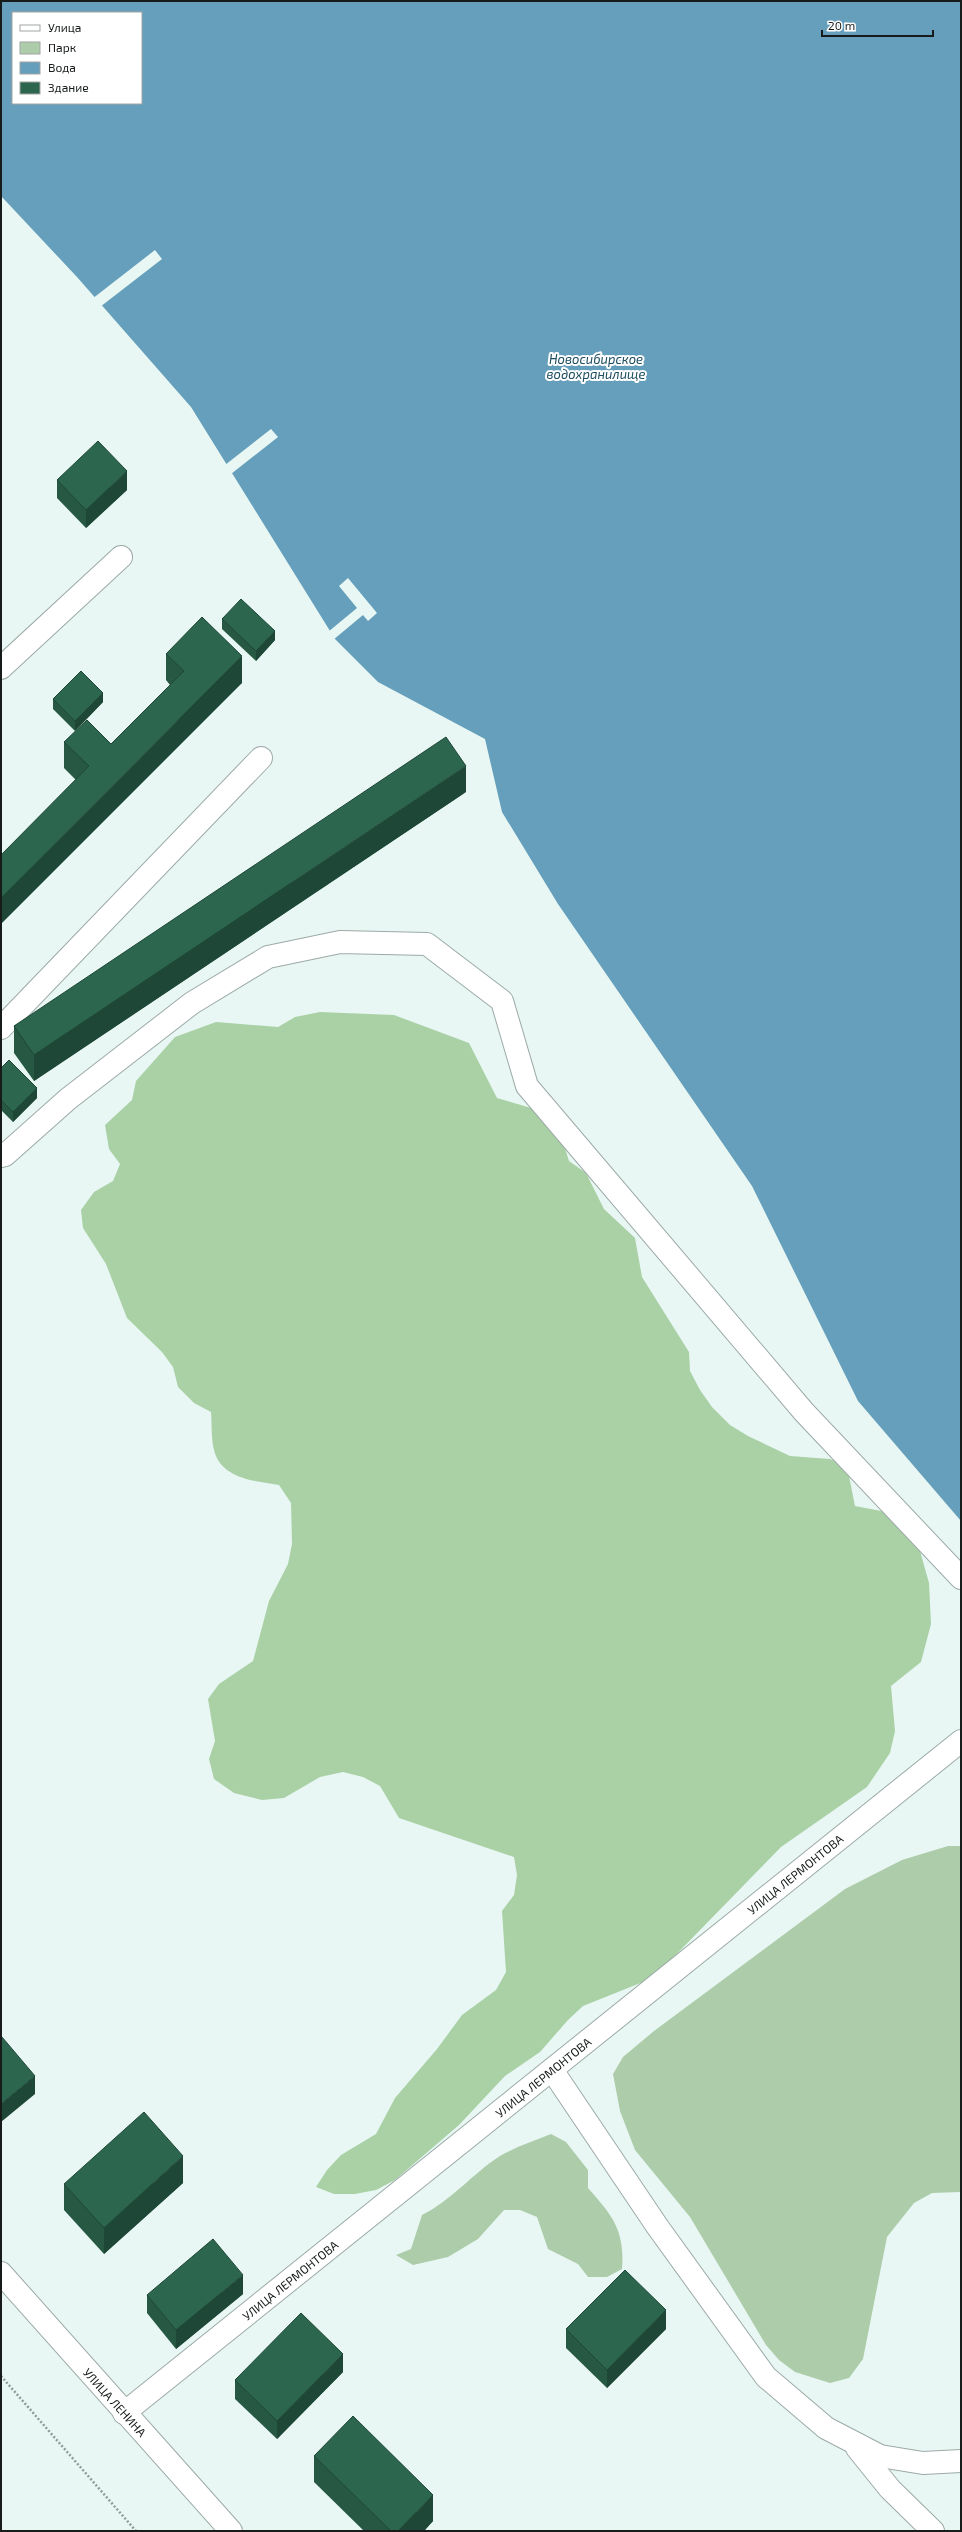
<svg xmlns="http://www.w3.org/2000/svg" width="962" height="2532" font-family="'Exo 2',sans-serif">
<rect width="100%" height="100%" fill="#e8f7f4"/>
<g fill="#adccaa">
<polygon points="948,1846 961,1846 961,2192 932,2193 914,2203 887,2237 863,2359 849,2378 830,2383 795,2372 779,2360 766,2345 690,2217 635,2150 620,2111 613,2074 623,2057 654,2031 845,1889 902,1860"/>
<path d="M 551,2134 L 566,2142 L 588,2170 L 588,2188 C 612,2215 625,2230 622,2269 L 607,2277 L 588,2277 L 578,2264 L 548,2249 L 537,2217 L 520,2210 L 504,2210 L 478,2239 L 448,2257 L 413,2265 L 396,2255 L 411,2249 L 422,2215 C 452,2200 472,2174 500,2156 C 515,2147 534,2141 551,2134 Z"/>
</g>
<path fill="#aad1a6" d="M 320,1012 L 394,1015 L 469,1043 L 497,1098 L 538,1110 L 557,1123 L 569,1161 L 586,1173 L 604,1209 L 635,1238 L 642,1277 L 689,1352 L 690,1371 L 700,1390 L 712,1407 L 730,1425 L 748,1436 L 790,1456 L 830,1459 L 847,1466 L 855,1506 L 897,1514 L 913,1526 L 929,1583 L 931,1624 L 921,1662 L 891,1686 L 895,1731 L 890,1753 L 867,1787 L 781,1847 L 664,1967 L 648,1980 L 583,2006 L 568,2020 L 540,2052 L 505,2076 L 459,2125 L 395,2180 L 376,2190 L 355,2194 L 334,2194 L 316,2187 L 327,2170 L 341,2155 L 376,2134 L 395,2098 L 437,2049 L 462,2015 L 496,1990 L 506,1972 L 502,1911 L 514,1895 L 517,1875 L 514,1857 L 399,1818 L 380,1786 L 363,1777 L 343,1772 L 320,1777 L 284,1798 L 262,1800 L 234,1793 L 214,1779 L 209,1759 L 215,1741 L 208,1699 L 219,1684 L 253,1661 L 269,1601 L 288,1564 L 292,1544 L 291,1503 L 279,1485 C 255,1481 221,1479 214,1450 C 211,1438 212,1424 211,1412 L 194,1403 L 178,1387 L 173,1367 L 162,1352 L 127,1318 L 106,1264 L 83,1228 L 81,1210 L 94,1192 L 113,1181 L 120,1164 L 109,1149 L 105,1125 L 132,1100 L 136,1081 L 175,1037 L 216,1022 L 278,1027 L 295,1017 Z"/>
<path fill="#659fbb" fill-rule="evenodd" d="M 1,1 L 961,1 L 961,1521 L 858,1401 L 752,1186 L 558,904 L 502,812 L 485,739 L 378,682 L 335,639 L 191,407 L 77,277 L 1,196 ZM 13,13 L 141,13 L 141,103 L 13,103 Z"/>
<g fill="#e8f7f4">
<polygon points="155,250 162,259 100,307 92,299"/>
<polygon points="271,429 278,437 231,474 225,465"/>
<polygon points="348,578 377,613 368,621 363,615 333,640 328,632 357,608 339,586"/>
</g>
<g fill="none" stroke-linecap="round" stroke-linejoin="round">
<defs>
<g id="minor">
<polyline points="1,668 121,557"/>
<polyline points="1,1028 261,758"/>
<polyline points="1,1156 5,1155 68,1099 192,1003 268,957 340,942 427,944 502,1001 527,1086 804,1412 961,1578"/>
<polyline points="552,2070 657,2226 766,2377 826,2428 880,2456 923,2463 961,2461"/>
<polyline points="1,2273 231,2531"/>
<polyline points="124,2413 961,1741"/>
<polyline points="857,2448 890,2489 933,2531"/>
</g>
</defs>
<use href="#minor" stroke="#9caaa7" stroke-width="24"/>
<polyline stroke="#909b98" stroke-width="2.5" stroke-dasharray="2 2" stroke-linecap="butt" points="1,2376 136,2531"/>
<use href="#minor" stroke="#fff" stroke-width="22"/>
</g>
<g fill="#265843">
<polygon points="57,480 127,490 86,528 57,498"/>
<polygon points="222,619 275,640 256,661 222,629"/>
<polygon points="166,654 242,683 76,780 64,768 64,742 111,744 170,685 166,680"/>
<polygon points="53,699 103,702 75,731 53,709"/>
<polygon points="466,792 34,1081 14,1053 14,1026"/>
<polygon points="1,1068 37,1098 13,1122 1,1110"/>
<polygon points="183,2183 104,2254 64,2210 64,2184"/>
<polygon points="243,2294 176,2349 147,2313 147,2295"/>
<polygon points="566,2329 666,2329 607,2388 566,2348"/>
<polygon points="343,2372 277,2439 235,2399 235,2380"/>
<polygon points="314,2456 433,2521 424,2531 364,2531 314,2482"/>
</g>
<g fill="#1f4737">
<polygon points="127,471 127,490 86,528 86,510"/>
<polygon points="275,631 275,640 256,661 256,651"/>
<polygon points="242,656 242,683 1,924 1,898"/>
<polygon points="103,693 103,702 75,731 75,721"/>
<polygon points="466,766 466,792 34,1081 34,1055"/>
<polygon points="37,1088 37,1098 13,1122 13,1112"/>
<polygon points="35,2076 35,2094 1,2122 1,2104"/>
<polygon points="183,2156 183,2183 104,2254 104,2228"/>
<polygon points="243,2275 243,2294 176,2349 176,2330"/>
<polygon points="666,2310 666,2329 607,2388 607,2370"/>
<polygon points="343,2354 343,2372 277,2439 277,2421"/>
<polygon points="433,2495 433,2521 424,2531 398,2531"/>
</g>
<g fill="#2c664e" stroke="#1f4737">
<polygon points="98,441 127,471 86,510 57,480"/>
<polygon points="241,599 275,631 256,651 222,619"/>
<polygon points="202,617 242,656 1,898 1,855 89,766 64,742 87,720 111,744 184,671 166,654"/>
<polygon points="81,671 103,693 75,721 53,699"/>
<polygon points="446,737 466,766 34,1055 14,1026"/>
<polygon points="9,1060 37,1088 13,1112 1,1100 1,1068"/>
<polygon points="2,2037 35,2076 1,2104 1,2038"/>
<polygon points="144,2112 183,2156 104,2228 64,2184"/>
<polygon points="213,2239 243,2275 176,2330 147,2295"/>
<polygon points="625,2270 666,2310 607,2370 566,2329"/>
<polygon points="301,2313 343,2354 277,2421 235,2380"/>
<polygon points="353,2416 433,2495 398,2531 391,2531 314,2456"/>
</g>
<g text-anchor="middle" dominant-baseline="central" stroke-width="4" stroke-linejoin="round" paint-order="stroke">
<g font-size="12" fill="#171c1b" stroke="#fff">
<text transform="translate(795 1874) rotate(-39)">УЛИЦА ЛЕРМОНТОВА</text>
<text transform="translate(543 2077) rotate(-39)">УЛИЦА ЛЕРМОНТОВА</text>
<text transform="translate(290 2280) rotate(-39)">УЛИЦА ЛЕРМОНТОВА</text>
<text transform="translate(115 2402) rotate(48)">УЛИЦА ЛЕНИНА</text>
</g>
<g font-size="13" font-style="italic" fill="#1d4d61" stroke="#fff">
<text x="596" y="359">Новосибирское<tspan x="596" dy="15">водохранилище</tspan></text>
</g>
</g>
<rect width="962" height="2532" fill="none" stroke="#171c1b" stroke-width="4"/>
<rect x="12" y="12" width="130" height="92" fill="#ffffff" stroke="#a2a4a4"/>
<rect x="20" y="25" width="20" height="6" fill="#ffffff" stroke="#a2a4a4"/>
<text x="48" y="32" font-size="12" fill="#171c1b">Улица</text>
<rect x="20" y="42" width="20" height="12" fill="#adccaa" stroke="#a2a4a4"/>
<text x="48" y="52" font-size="12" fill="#171c1b">Парк</text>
<rect x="20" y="62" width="20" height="12" fill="#659fbb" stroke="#a2a4a4"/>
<text x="48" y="72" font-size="12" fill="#171c1b">Вода</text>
<rect x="20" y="82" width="20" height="12" fill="#2c664e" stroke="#a2a4a4"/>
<text x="48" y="92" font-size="12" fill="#171c1b">Здание</text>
<path d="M822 30v6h111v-6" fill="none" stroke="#171c1b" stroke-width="2"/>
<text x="828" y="30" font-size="12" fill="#171c1b" stroke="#ffffff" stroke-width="3" paint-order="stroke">20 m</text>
</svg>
